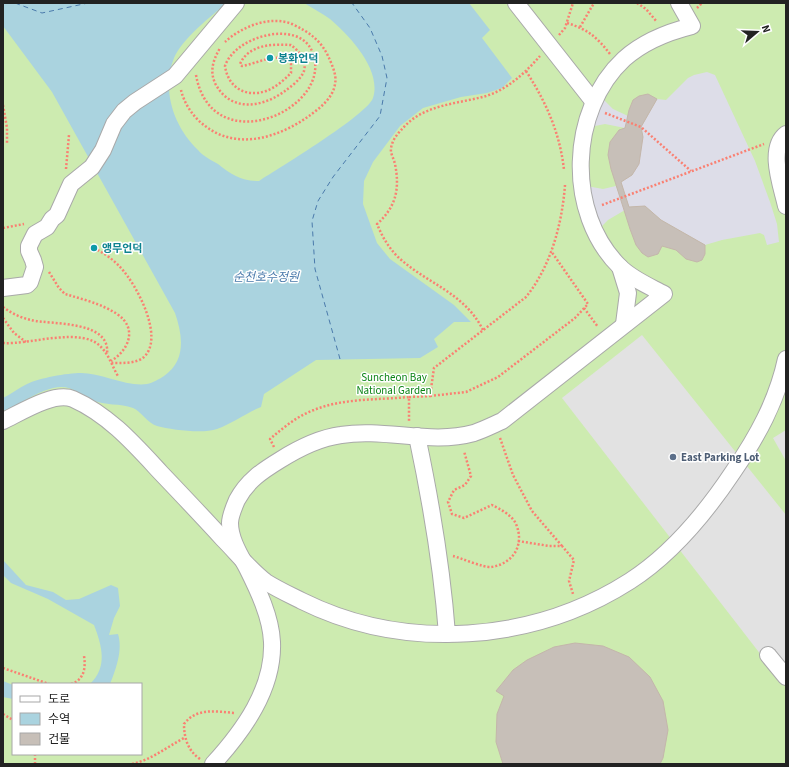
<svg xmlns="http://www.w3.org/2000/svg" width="789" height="767" font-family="'Source Sans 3','Noto Sans KR',sans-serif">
<rect width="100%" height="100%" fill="#f2efe9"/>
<path fill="#cdebb0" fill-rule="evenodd" d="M 3,3 L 786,3 L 786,764 L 3,764 ZM 13,684 L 141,684 L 141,754 L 13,754 Z"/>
<g fill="#e2e2e2">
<polygon points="642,335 786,515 786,664 775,673 562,398"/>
<polygon points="786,430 786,461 773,438"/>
</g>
<g fill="#dddde8">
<polygon points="707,72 715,75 755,161 770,202 777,224 779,242 767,245 764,235 760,233 722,240 705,245 661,220 645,206 629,207 621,182 632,175 638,164 643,137 641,127 657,99 666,100 688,78 694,75"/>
<polygon points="598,94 613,109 628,116 625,128 605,124 585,128"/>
<polygon points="581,185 603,189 616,186 625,210 608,220 596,232"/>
</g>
<g fill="#aad3df">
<path d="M 3,3 L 227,3 C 211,16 182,39 174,58 C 161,90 174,127 198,150 C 203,156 211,160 218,164 C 232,175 241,181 259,181 C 279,168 367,115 373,98 C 382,70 350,36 330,19 C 322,13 312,8 304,3 L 469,3 L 490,30 L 482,38 L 512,78 L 502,88 L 487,93 L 461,97 L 423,108 L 400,126 L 373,162 L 364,181 L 363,204 L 377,243 L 390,259 L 454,305 L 471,322 L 454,322 L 434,339 L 438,347 L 420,358 L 316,360 L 264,394 L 261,407 C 246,413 233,423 217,429 C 203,434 172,430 157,426 C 147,423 141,411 133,408 C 120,403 105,406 92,400 C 77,394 72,384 53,388 C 35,392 20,405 3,411 L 3,398 C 11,394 19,388 27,384 C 39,378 67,373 81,373 C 101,373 127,387 147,384 C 153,383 159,379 164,376 C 186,361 183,336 175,313 L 52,92 L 3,26 Z"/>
<path d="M 3,560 L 26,585 L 53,592 L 66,600 L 79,599 L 111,585 L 118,588 L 120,606 L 114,618 L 109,635 L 118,634 C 123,650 116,669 110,684 L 90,684 C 108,667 102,646 94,625 L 48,599 L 11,583 L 3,575 Z"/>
<polygon points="3,681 13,685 13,699 3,697"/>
</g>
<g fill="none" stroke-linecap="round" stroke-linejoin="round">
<g stroke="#4a7aab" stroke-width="1" stroke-dasharray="5 4" stroke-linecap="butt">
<polyline points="15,3 42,13 88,3"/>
<polyline points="340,359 315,269 312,221 318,201 333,177 380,116 387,78 382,56 370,28 352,3"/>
</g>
</g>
<g fill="#c7bfb8" stroke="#c4b6ab">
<polygon points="648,94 657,99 641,127 643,137 639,164 632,175 621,182 629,207 645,206 661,220 705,245 705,254 702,260 697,262 686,259 676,250 662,246 658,254 648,257 642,253 636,245 630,229 611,169 608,155 610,142 619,130 625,128 629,110 633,100 639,96"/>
<polygon points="575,643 603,646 629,657 650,677 663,701 668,730 663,758 660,764 503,764 496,742 497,714 504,696 496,691 513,670 527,660 554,647"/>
</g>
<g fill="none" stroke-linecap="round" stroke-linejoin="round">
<defs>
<g id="minor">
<polyline points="516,3 593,101"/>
<path d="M 786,134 C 767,149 782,187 786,206"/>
<polyline points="620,267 628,293 624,324"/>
<polyline points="3,288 27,285 30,282 35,267 33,260 29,251 29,246 35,234 47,227 52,219 57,215 71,184 92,167 103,150 114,124 124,111 135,102 175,76 236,3"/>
<path d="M 3,421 C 20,413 54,391 73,399 C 109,415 135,445 161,473 C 182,495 203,517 223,539 C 237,553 250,570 266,582 C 277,589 290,595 302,601 C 405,652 533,643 630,581 C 672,554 705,514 733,472 C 757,437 777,401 786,359"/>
<path d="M 417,436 C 431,502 442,567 447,634"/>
<polyline points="768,655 786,677"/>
<path d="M 213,764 C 243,731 274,689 272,642 C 271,617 258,590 247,568 C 240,555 230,539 230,523 C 230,516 234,507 237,500 C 247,481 262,471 280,460 C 299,448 319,438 341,435 C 385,428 431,445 474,433 C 483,430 493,425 502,421 L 664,294 C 649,286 632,279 620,267 C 565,213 569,110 624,59 C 643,42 668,32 692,26 L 679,3"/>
</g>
</defs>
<use href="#minor" stroke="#a9a9a9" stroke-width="18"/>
<g stroke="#fa8072" stroke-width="2.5" stroke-dasharray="2 2" stroke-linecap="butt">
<polyline points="637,3 646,9 657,22"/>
<polyline points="697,8 702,3"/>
<path d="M 567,23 C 587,29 597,37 610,54"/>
<polyline points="580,27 594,3"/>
<polyline points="559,35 565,28 573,3"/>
<path d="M 526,71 C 546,102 560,133 564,170"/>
<path d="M 196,75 C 212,164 337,108 312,51 C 298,19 235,36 225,66 C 228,87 245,98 266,91 C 275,88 284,80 291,73 L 291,64 C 279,50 257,64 242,66 L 240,64 C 249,44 273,44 291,45 C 299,51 307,60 304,71 C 301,79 292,86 285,91 C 263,107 232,113 216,85 C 209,72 213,60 220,48"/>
<path d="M 181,90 C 184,103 193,117 204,125 C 236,151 278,138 309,116 C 320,108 333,98 335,84 C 337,75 332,65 329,58 C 321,40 309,32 292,24 C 270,15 241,27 225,42"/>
<polyline points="3,105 7,128 7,143"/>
<polyline points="605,113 641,127 691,171"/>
<polyline points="66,169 69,135"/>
<polyline points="602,205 764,144"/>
<polyline points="3,228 24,224"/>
<path d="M 94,248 C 104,253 114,260 121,268 C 136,284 165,337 144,357 C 136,364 121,363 111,363"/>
<path d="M 49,272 L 59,288 L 65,294 C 82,299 102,304 117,314 C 138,328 129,350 111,361"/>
<path d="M 3,307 C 11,313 21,318 31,320 C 52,325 111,320 107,354"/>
<polyline points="584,308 598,327"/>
<polyline points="3,318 14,333 26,342"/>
<path d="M 483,330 C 464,292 427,284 398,257 C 388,247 382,236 377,224 C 396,207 400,189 395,164 C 394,160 392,156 391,152 C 390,143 397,134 403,128 C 424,104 458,104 486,96 C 508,89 525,73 540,56"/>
<path d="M 3,343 C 30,345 82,326 101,347 C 109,355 112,366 118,376"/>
<polyline points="430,396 466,392 498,377 575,318 588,304 551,251"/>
<path d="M 409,397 L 430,396 L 434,368 L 526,297 C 551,266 562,224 565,185"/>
<polyline points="500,438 513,475 532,511 562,546"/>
<path d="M 274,447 L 270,439 C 283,428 297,416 314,410 C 343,398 378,400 409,397 L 409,421"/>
<polyline points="518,541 549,546 562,546 574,560 569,581 573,594"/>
<path d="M 453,556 C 461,558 484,568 491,567 C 513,564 525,545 516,524 C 512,515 500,509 492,505 L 464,518 L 452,514 L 448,502 L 454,490 L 465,485 L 471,476 L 464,451"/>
<polyline points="3,668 49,684"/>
<path d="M 71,684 C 84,680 86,668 84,656"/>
<polyline points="3,714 13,720"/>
<polyline points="35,754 35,764"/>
<path d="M 200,759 C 188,751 184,738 184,724 C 196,708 215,711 234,713"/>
<path d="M 132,764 C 151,760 167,747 184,738"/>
</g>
<use href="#minor" stroke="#fff" stroke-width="16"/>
</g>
<g fill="#0f9aa8" stroke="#fff" stroke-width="1.5">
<circle cx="270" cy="58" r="4"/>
<circle cx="94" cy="248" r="4"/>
</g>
<circle fill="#5c6f8a" stroke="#fff" stroke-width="1.5" cx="673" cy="457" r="4"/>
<g text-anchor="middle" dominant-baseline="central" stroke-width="3" stroke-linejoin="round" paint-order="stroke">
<g font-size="11" font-weight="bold" fill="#0d838f" stroke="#fff" text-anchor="start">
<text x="278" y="58">봉화언덕</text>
<text x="102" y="248">앵무언덕</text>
</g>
<g font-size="11" fill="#0c8416" stroke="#fff">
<text x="394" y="377">Suncheon Bay<tspan x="394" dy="13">National Garden</tspan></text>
</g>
<g font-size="11" font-weight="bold" fill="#4e5e75" stroke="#fff" text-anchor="start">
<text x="681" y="457">East Parking Lot</text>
</g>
<g font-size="12" font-style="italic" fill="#4a7aab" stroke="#fff">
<text x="266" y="277">순천호수정원</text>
</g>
</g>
<rect width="789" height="767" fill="none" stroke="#222222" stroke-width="8"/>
<rect x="12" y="683" width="130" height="72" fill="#ffffff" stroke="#a7a7a7"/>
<rect x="20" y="696" width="20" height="6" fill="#ffffff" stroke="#a7a7a7"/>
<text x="48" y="703" font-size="12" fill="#222222">도로</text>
<rect x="20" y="713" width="20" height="12" fill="#aad3df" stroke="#a7a7a7"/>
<text x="48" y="723" font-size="12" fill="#222222">수역</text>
<rect x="20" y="733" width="20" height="12" fill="#c7bfb8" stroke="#a7a7a7"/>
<text x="48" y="743" font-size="12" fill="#222222">건물</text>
<g transform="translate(757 32) rotate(71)" stroke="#ffffff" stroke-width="3" paint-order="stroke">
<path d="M0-3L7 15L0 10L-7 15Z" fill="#222222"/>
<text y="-6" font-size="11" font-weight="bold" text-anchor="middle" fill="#222222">N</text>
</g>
</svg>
